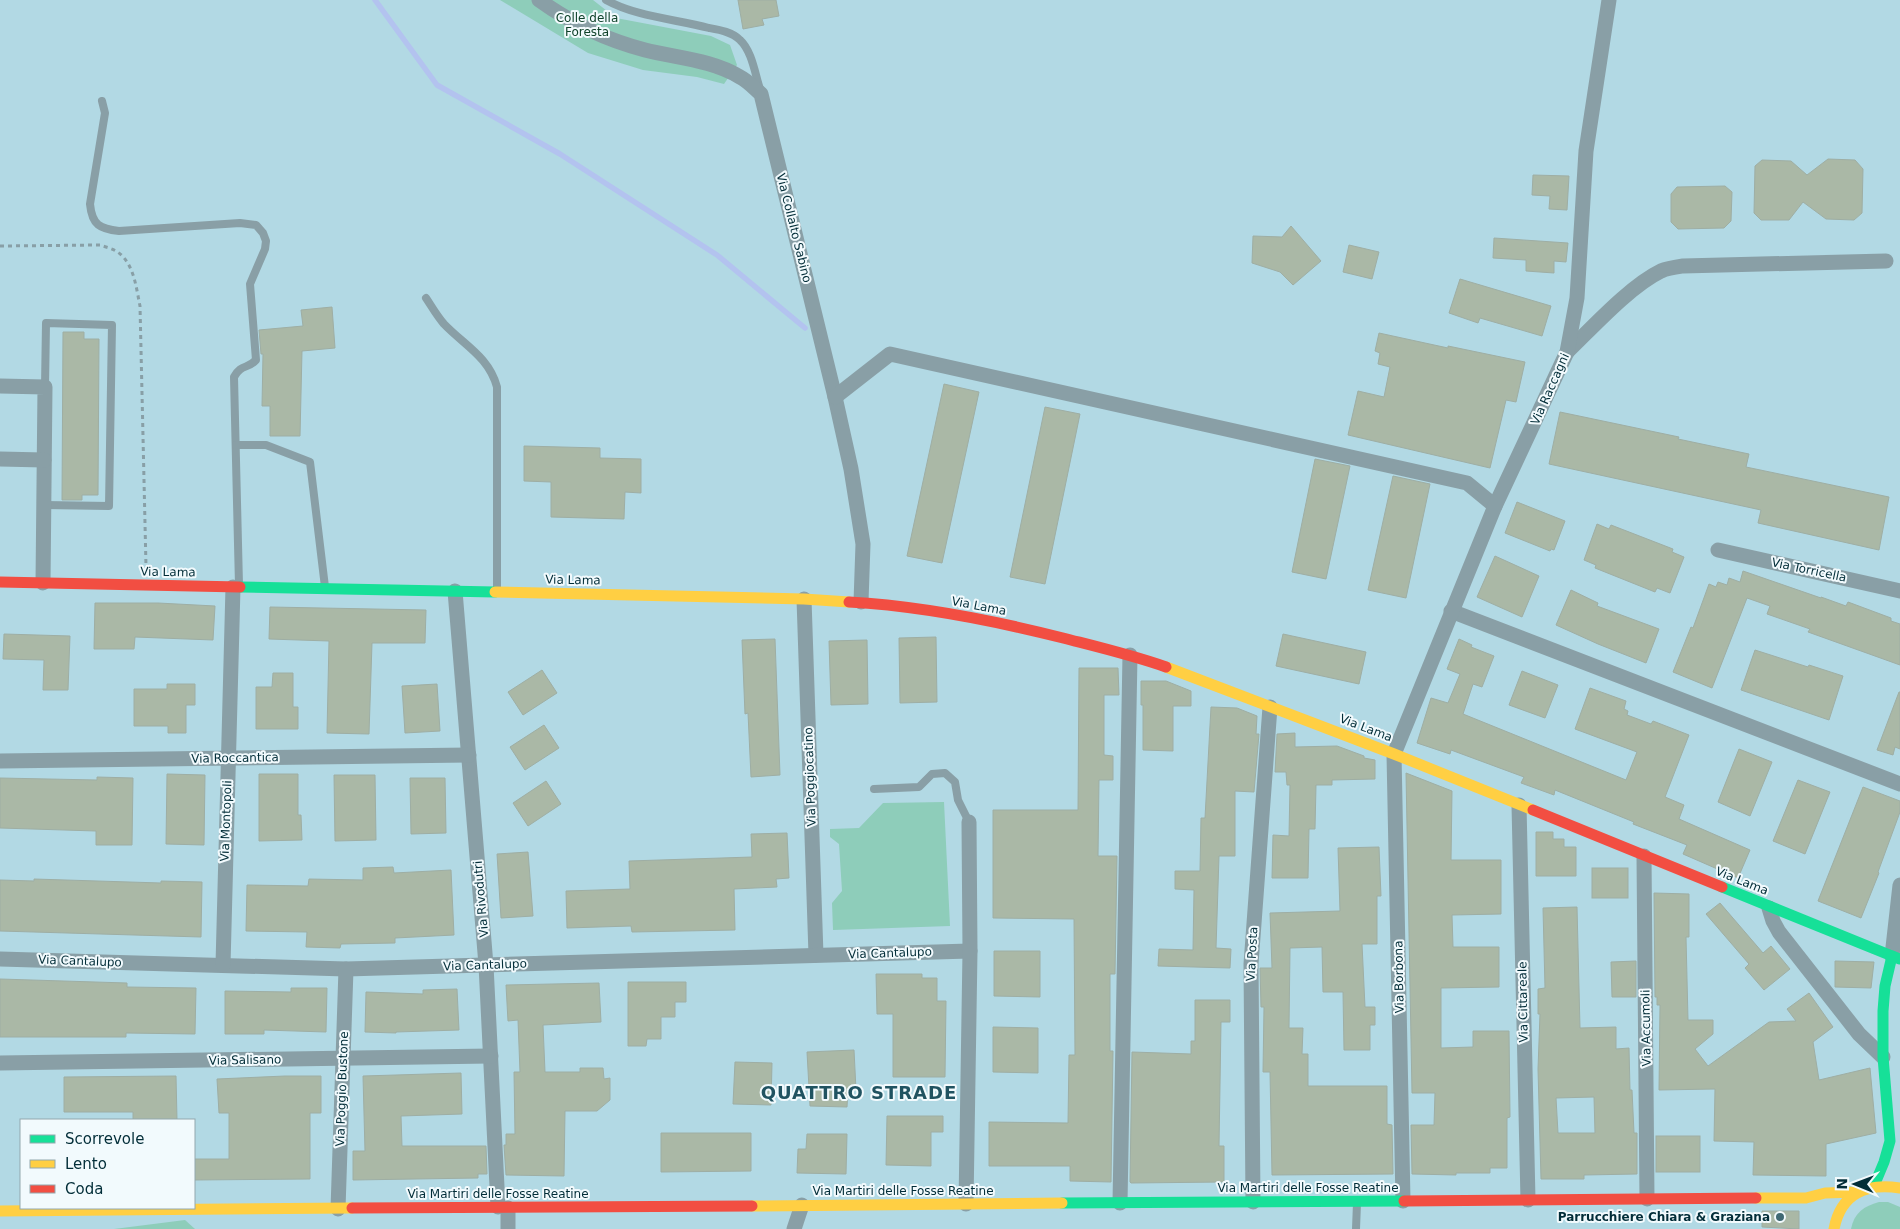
<svg xmlns="http://www.w3.org/2000/svg" width="1900" height="1229" font-family="'DejaVu Sans',sans-serif">
<rect width="100%" height="100%" fill="#b2d9e4"/>
<g fill="#8ecdba">
<polygon points="500,0 593,0 616,18 711,36 730,45 737,65 724,84 697,77 643,70 588,53"/>
<polygon points="944,802 950,926 833,930 832,903 842,891 839,844 830,837 830,829 859,828 883,803"/>
<path d="M 1879,1202 L 1888,1202 L 1900,1207 L 1900,1229 L 1851,1229 C 1854,1213 1864,1206 1879,1202 Z"/>
<polygon points="185,1220 195,1229 114,1229"/>
</g>
<g fill="none" stroke-linecap="round" stroke-linejoin="round">
<polyline stroke="#b3c3ef" stroke-width="5.5" points="375,0 437,85 560,154 717,255 805,328"/>
</g>
<g fill="#aab8a6" stroke="#9eaea4" fill-rule="evenodd">
<polygon points="738,0 776,0 779,16 762,19 764,25 743,29"/>
<polygon points="1828,159 1855,160 1863,169 1862,213 1854,220 1826,219 1803,202 1789,220 1761,220 1754,213 1755,166 1762,160 1791,161 1807,175"/>
<polygon points="1533,175 1569,176 1567,210 1549,209 1550,196 1532,195"/>
<polygon points="1725,186 1732,192 1731,221 1724,228 1678,229 1671,222 1671,194 1677,187"/>
<polygon points="1291,226 1321,261 1293,285 1280,272 1252,263 1253,236 1282,237"/>
<polygon points="1494,238 1568,243 1566,262 1554,261 1554,273 1526,271 1526,260 1493,258"/>
<polygon points="1349,245 1379,252 1372,279 1343,272"/>
<polygon points="1460,279 1551,306 1542,336 1480,318 1478,323 1449,313"/>
<polygon points="332,307 335,348 302,351 300,436 270,436 270,406 262,406 263,354 261,354 259,330 303,326 301,310"/>
<polygon points="63,332 84,332 84,339 99,339 98,495 82,495 82,500 62,500"/>
<polygon points="1379,333 1448,348 1448,346 1525,362 1516,402 1506,400 1490,468 1348,435 1358,391 1384,397 1390,367 1378,364 1380,353 1375,351"/>
<polygon points="944,384 979,392 942,563 907,556"/>
<polygon points="1045,407 1080,414 1045,584 1010,577"/>
<polygon points="1560,412 1679,437 1678,439 1749,454 1746,467 1889,497 1879,550 1758,523 1761,510 1549,464"/>
<polygon points="524,446 600,448 600,458 641,459 641,493 625,492 624,519 551,517 551,482 524,481"/>
<polygon points="1315,459 1350,466 1326,579 1292,572"/>
<polygon points="1393,476 1430,484 1406,598 1368,590"/>
<polygon points="1517,502 1565,521 1554,550 1551,549 1550,551 1505,533"/>
<polygon points="1597,524 1609,529 1611,525 1673,549 1672,552 1684,557 1670,593 1657,588 1655,592 1595,568 1596,565 1584,560"/>
<polygon points="1495,556 1539,576 1522,617 1477,597"/>
<polygon points="1743,571 1821,598 1821,597 1846,606 1848,602 1891,618 1891,621 1900,624 1900,665 1808,632 1810,629 1767,614 1770,606 1747,598 1712,688 1673,672 1691,627 1693,628 1709,584 1716,587 1718,582 1727,585 1729,578 1740,582"/>
<polygon points="1571,590 1598,603 1597,606 1659,629 1646,663 1598,644 1556,625"/>
<polygon points="95,603 158,603 215,606 213,640 135,637 134,649 94,649"/>
<polygon points="270,607 426,610 425,643 372,643 369,734 327,733 329,641 269,639"/>
<polygon points="4,634 70,636 68,690 43,690 44,660 3,659"/>
<polygon points="1283,634 1366,652 1359,684 1276,666"/>
<polygon points="936,637 937,702 900,703 899,638"/>
<polygon points="775,639 780,775 751,777 748,713 745,714 742,640"/>
<polygon points="1459,639 1472,645 1471,647 1494,656 1482,687 1473,684 1463,714 1626,780 1637,752 1575,729 1590,688 1626,701 1624,709 1628,711 1627,715 1651,724 1653,721 1689,735 1665,797 1684,805 1679,819 1750,850 1738,878 1683,854 1687,845 1633,824 1634,822 1555,790 1554,795 1521,783 1524,777 1451,750 1450,754 1417,743 1431,698 1448,703 1460,674 1447,669"/>
<polygon points="867,640 868,704 831,705 829,641"/>
<polygon points="1755,650 1808,667 1809,665 1843,676 1829,720 1741,690"/>
<polygon points="1079,668 1118,668 1119,695 1104,695 1104,755 1113,756 1113,780 1099,780 1098,856 1117,856 1115,974 1110,974 1110,1051 1113,1051 1111,1182 1070,1181 1070,1166 989,1166 989,1122 1068,1123 1069,1055 1075,1055 1074,919 993,918 993,810 1078,810"/>
<polygon points="542,670 557,693 523,715 508,692"/>
<polygon points="1522,671 1558,685 1545,718 1509,705"/>
<polygon points="273,673 293,673 293,707 298,707 298,729 256,729 256,687 272,687"/>
<polygon points="1141,681 1166,681 1191,691 1191,706 1173,706 1173,751 1143,750 1143,705 1141,705"/>
<polygon points="167,684 195,684 195,705 186,705 186,733 168,733 168,726 134,726 134,689 167,689"/>
<polygon points="437,684 440,731 405,733 402,686"/>
<polygon points="1899,692 1900,692 1900,749 1895,747 1893,755 1877,750"/>
<polygon points="1211,707 1237,708 1257,716 1256,734 1259,734 1254,792 1235,791 1235,856 1219,856 1216,948 1231,949 1230,968 1158,966 1159,949 1193,950 1194,890 1175,889 1175,871 1200,871 1201,818 1205,818"/>
<polygon points="544,725 559,748 525,770 510,747"/>
<polygon points="1295,733 1295,747 1337,746 1364,756 1364,758 1375,760 1375,779 1332,780 1332,785 1316,785 1315,829 1309,829 1308,878 1272,878 1273,835 1289,836 1290,785 1287,785 1286,772 1275,772 1277,734"/>
<polygon points="1739,749 1772,762 1750,816 1718,802"/>
<polygon points="1406,773 1452,791 1451,860 1501,860 1501,914 1452,915 1453,947 1499,947 1499,987 1441,988 1441,1048 1473,1047 1473,1031 1509,1031 1510,1117 1507,1118 1507,1168 1490,1168 1490,1173 1456,1173 1456,1175 1412,1174 1411,1125 1434,1125 1435,1093 1412,1093"/>
<polygon points="167,774 205,775 204,845 166,844"/>
<polygon points="259,774 298,774 298,815 301,815 302,840 259,841"/>
<polygon points="334,775 375,775 376,840 335,841"/>
<polygon points="97,777 133,778 132,845 96,845 96,831 0,828 0,778 97,780"/>
<polygon points="410,778 445,778 446,833 411,834"/>
<polygon points="1798,780 1830,792 1805,854 1773,841"/>
<polygon points="546,781 561,804 528,826 513,803"/>
<polygon points="1863,787 1900,801 1900,812 1878,872 1879,873 1861,918 1818,901"/>
<polygon points="1536,832 1553,832 1553,839 1564,839 1564,847 1576,847 1576,876 1536,876"/>
<polygon points="787,833 789,878 776,879 777,887 734,889 735,930 632,932 631,926 567,928 566,891 630,889 629,861 752,857 751,834"/>
<polygon points="1379,847 1381,896 1377,896 1377,944 1362,944 1365,1007 1375,1007 1375,1025 1370,1025 1370,1050 1344,1050 1343,992 1323,992 1322,947 1290,948 1289,1028 1303,1028 1302,1054 1308,1054 1308,1086 1387,1086 1387,1124 1392,1125 1393,1174 1272,1175 1270,1072 1263,1072 1264,1007 1261,1007 1260,968 1272,968 1270,913 1340,911 1338,848"/>
<polygon points="528,852 533,916 501,918 497,854"/>
<polygon points="393,867 394,873 451,870 454,935 395,938 395,943 341,944 340,948 306,947 307,932 246,931 247,885 308,886 309,879 363,880 363,868"/>
<rect x="1592" y="868" width="36" height="30"/>
<polygon points="34,879 161,883 161,881 202,882 201,937 0,931 0,880 34,881"/>
<polygon points="1654,893 1689,894 1689,937 1686,937 1688,1020 1713,1020 1713,1034 1695,1049 1708,1066 1769,1022 1796,1021 1787,1009 1809,993 1833,1027 1813,1042 1819,1080 1870,1068 1876,1133 1826,1144 1826,1176 1753,1175 1754,1142 1714,1141 1715,1089 1659,1090 1660,1005 1657,1005 1657,997 1655,997"/>
<polygon points="1720,903 1763,953 1771,946 1790,969 1764,990 1745,968 1749,964 1706,914"/>
<path d="M 1577,907 L 1580,1028 L 1616,1027 L 1616,1049 L 1629,1048 L 1630,1090 L 1632,1090 L 1634,1133 L 1637,1133 L 1637,1174 L 1584,1175 L 1584,1179 L 1541,1179 L 1538,1069 L 1540,1014 L 1538,1014 L 1538,989 L 1545,988 L 1543,908 ZM 1594,1097 L 1595,1133 L 1558,1133 L 1556,1098 Z"/>
<polygon points="994,951 1040,951 1040,997 994,996"/>
<polygon points="1636,961 1636,997 1612,997 1611,962"/>
<polygon points="1835,961 1874,962 1871,988 1835,987"/>
<polygon points="876,974 922,974 922,978 937,978 937,1001 946,1001 945,1077 893,1077 893,1014 877,1014"/>
<polygon points="0,979 127,983 127,987 196,988 195,1034 126,1033 126,1037 0,1037"/>
<polygon points="628,982 686,982 686,1002 675,1002 675,1017 661,1017 661,1039 647,1039 646,1046 628,1046"/>
<polygon points="599,983 601,1022 543,1025 545,1072 580,1072 580,1068 603,1068 604,1079 610,1078 610,1100 597,1111 565,1111 564,1176 506,1175 504,1145 506,1145 506,1134 515,1134 514,1072 520,1072 518,1020 508,1021 506,985"/>
<polygon points="291,988 327,988 326,1032 264,1030 264,1034 225,1034 225,991 291,992"/>
<polygon points="457,989 459,1030 396,1032 396,1033 365,1032 366,992 423,994 423,990"/>
<polygon points="1195,1000 1230,1000 1230,1022 1221,1022 1219,1146 1224,1146 1224,1182 1131,1183 1130,1182 1132,1052 1191,1054 1191,1041 1195,1041"/>
<polygon points="993,1027 1038,1028 1038,1073 993,1072"/>
<polygon points="854,1050 856,1090 848,1090 847,1107 810,1106 807,1052"/>
<polygon points="735,1062 772,1063 771,1105 733,1104"/>
<polygon points="461,1073 462,1114 401,1116 402,1146 486,1146 487,1174 478,1174 478,1178 353,1180 353,1151 365,1151 363,1076"/>
<polygon points="176,1076 177,1120 133,1120 133,1112 64,1112 64,1077"/>
<polygon points="285,1076 321,1076 321,1113 310,1113 310,1179 194,1180 194,1159 229,1159 229,1113 219,1113 217,1079"/>
<polygon points="887,1116 943,1116 943,1132 931,1132 931,1166 886,1165"/>
<polygon points="661,1133 751,1133 751,1171 661,1172"/>
<polygon points="807,1134 847,1134 846,1174 797,1173 798,1149 806,1149"/>
<rect x="1656" y="1136" width="44" height="36"/>
<polygon points="1762,1211 1799,1211 1799,1229 1762,1227"/>
</g>
<g fill="none" stroke-linecap="round" stroke-linejoin="round">
<path stroke="#889fa6" stroke-width="3" stroke-dasharray="4 4" stroke-linecap="butt" d="M 0,246 L 100,245 C 105,247 111,248 116,251 C 134,262 136,287 140,306 L 146,567"/>
<g stroke="#899fa6" stroke-width="8">
<path d="M 606,0 C 637,17 675,19 709,28 C 720,30 732,32 740,40 C 752,51 755,74 760,89"/>
<path d="M 102,101 L 105,113 L 90,204 C 92,225 100,229 119,231 L 240,223 L 256,225 L 263,233 L 266,241 L 265,249 L 250,284 L 256,360 C 248,369 241,364 234,377 L 239,585"/>
<path d="M 426,298 C 432,307 437,316 444,324 C 464,345 489,357 497,387 L 497,590"/>
<polyline points="236,445 266,445 310,462 325,587"/>
<polyline points="44,505 109,506 112,325 46,323 45,387"/>
<polyline points="874,789 919,787 932,774 945,773 955,782 958,800 969,822"/>
<polyline points="1356,1229 1357,1203"/>
</g>
<g stroke="#899fa6" stroke-width="15">
<path d="M 539,0 C 571,23 606,40 645,50 C 677,58 712,60 740,77 C 748,81 754,88 761,94 L 835,397 L 851,469 L 863,544 L 861,602"/>
<path d="M 1567,352 C 1592,328 1630,286 1661,271 C 1668,268 1676,267 1683,266 L 1886,261"/>
<polyline points="0,386 45,387 43,583"/>
<polyline points="835,397 890,354 1467,483 1495,506"/>
<polyline points="0,459 44,460"/>
<polyline points="1718,550 1900,591"/>
<polyline points="455,591 486,965 498,1207"/>
<polyline points="804,599 816,955"/>
<polyline points="1451,611 1900,784"/>
<polyline points="0,761 469,755"/>
<polyline points="1519,805 1528,1200"/>
<polyline points="1644,856 1647,1199"/>
<polyline points="1769,908 1773,921 1779,932 1859,1034 1883,1057"/>
<polyline points="1892,956 1900,885"/>
<polyline points="0,959 346,969 970,951"/>
<polyline points="223,965 233,587"/>
<polyline points="0,1063 491,1056"/>
<polyline points="1403,1201 1394,754 1495,506 1567,352 1577,298 1586,151 1609,0"/>
<polyline points="1253,1202 1251,964 1270,707"/>
<polyline points="1120,1203 1130,655"/>
<polyline points="966,1204 970,951 969,822"/>
<polyline points="508,1208 508,1229"/>
<polyline points="338,1209 346,969"/>
<polyline points="794,1229 802,1205"/>
</g>
<g stroke="#16e098" stroke-width="11">
<polyline points="240,587 495,592"/>
<polyline points="1722,887 1892,956"/>
<polyline points="1874,1186 1884,1162 1890,1141 1883,1057 1883,1011 1885,986 1892,956 1900,959"/>
<polyline points="1062,1203 1404,1201"/>
</g>
<g stroke="#ffcf43" stroke-width="11">
<polyline points="495,592 804,599 849,602"/>
<polyline points="1166,667 1394,754 1533,810"/>
<polyline points="1756,1198 1806,1198 1825,1193 1857,1192"/>
<polyline points="752,1206 1062,1203"/>
<polyline points="0,1211 352,1208"/>
<path d="M 1834,1229 C 1841,1193 1866,1183 1900,1188"/>
</g>
<g stroke="#f24e42" stroke-width="11">
<polyline points="0,582 240,587"/>
<path d="M 849,602 C 922,606 992,620 1063,638 C 1098,647 1132,655 1166,667"/>
<polyline points="1533,810 1722,887"/>
<polyline points="1404,1201 1756,1198"/>
<polyline points="352,1208 752,1206"/>
</g>
</g>
<circle fill="#406974" stroke="#f2fafd" stroke-width="2" cx="1780" cy="1217" r="5"/>
<g text-anchor="middle" dominant-baseline="central" stroke-width="4" stroke-linejoin="round" paint-order="stroke">
<g font-size="12" fill="#0f422a" stroke="#f2fafd">
<text x="587" y="18">Colle della<tspan x="587" dy="14">Foresta</tspan></text>
</g>
<g font-size="12" fill="#022d38" stroke="#f2fafd">
<text transform="translate(794 228) rotate(76)">Via Collalto Sabino</text>
<text transform="translate(1550 389) rotate(-66)">Via Raccagni</text>
<text transform="translate(1809 570) rotate(12)">Via Torricella</text>
<text transform="translate(168 572) rotate(1)">Via Lama</text>
<text transform="translate(573 580) rotate(1)">Via Lama</text>
<text transform="translate(979 606) rotate(11)">Via Lama</text>
<text transform="translate(1366 728) rotate(21)">Via Lama</text>
<text transform="translate(235 758) rotate(-1)">Via Roccantica</text>
<text transform="translate(810 777) rotate(-92)">Via Poggiocatino</text>
<text transform="translate(226 821) rotate(-88)">Via Montopoli</text>
<text transform="translate(1742 881) rotate(22)">Via Lama</text>
<text transform="translate(481 899) rotate(-95)">Via Rivodutri</text>
<text transform="translate(890 953) rotate(-2)">Via Cantalupo</text>
<text transform="translate(1252 954) rotate(-87)">Via Posta</text>
<text transform="translate(80 961) rotate(2)">Via Cantalupo</text>
<text transform="translate(485 965) rotate(-2)">Via Cantalupo</text>
<text transform="translate(1399 977) rotate(-91)">Via Borbona</text>
<text transform="translate(1523 1002) rotate(-91)">Via Cittareale</text>
<text transform="translate(1646 1028) rotate(-91)">Via Accumoli</text>
<text transform="translate(245 1060) rotate(-1)">Via Salisano</text>
<text transform="translate(342 1089) rotate(-88)">Via Poggio Bustone</text>
<text x="1308" y="1188">Via Martiri delle Fosse Reatine</text>
<text x="903" y="1191">Via Martiri delle Fosse Reatine</text>
<text x="498" y="1194">Via Martiri delle Fosse Reatine</text>
</g>
<g font-size="12" font-weight="bold" fill="#022d38" stroke="#f2fafd" text-anchor="end">
<text x="1770" y="1217">Parrucchiere Chiara &amp; Graziana</text>
</g>
<g font-size="18" font-weight="bold" letter-spacing="1" fill="#205361" stroke="#f2fafd">
<text x="859" y="1092">QUATTRO STRADE</text>
</g>
</g>
<rect x="20" y="1119" width="175" height="90" fill="#f2fafd" stroke="#92a8ae"/>
<rect x="30" y="1135" width="25" height="8" fill="#16e098" stroke="#92a8ae"/>
<text x="65" y="1144" font-size="15" fill="#022d38">Scorrevole</text>
<rect x="30" y="1160" width="25" height="8" fill="#ffcf43" stroke="#92a8ae"/>
<text x="65" y="1169" font-size="15" fill="#022d38">Lento</text>
<rect x="30" y="1185" width="25" height="8" fill="#f24e42" stroke="#92a8ae"/>
<text x="65" y="1194" font-size="15" fill="#022d38">Coda</text>
<g transform="translate(1855 1184) rotate(271)" stroke="#f2fafd" stroke-width="4" paint-order="stroke">
<path d="M0-4L9 19L0 12L-9 19Z" fill="#022d38"/>
<text y="-8" font-size="14" font-weight="bold" text-anchor="middle" fill="#022d38">N</text>
</g>
</svg>
